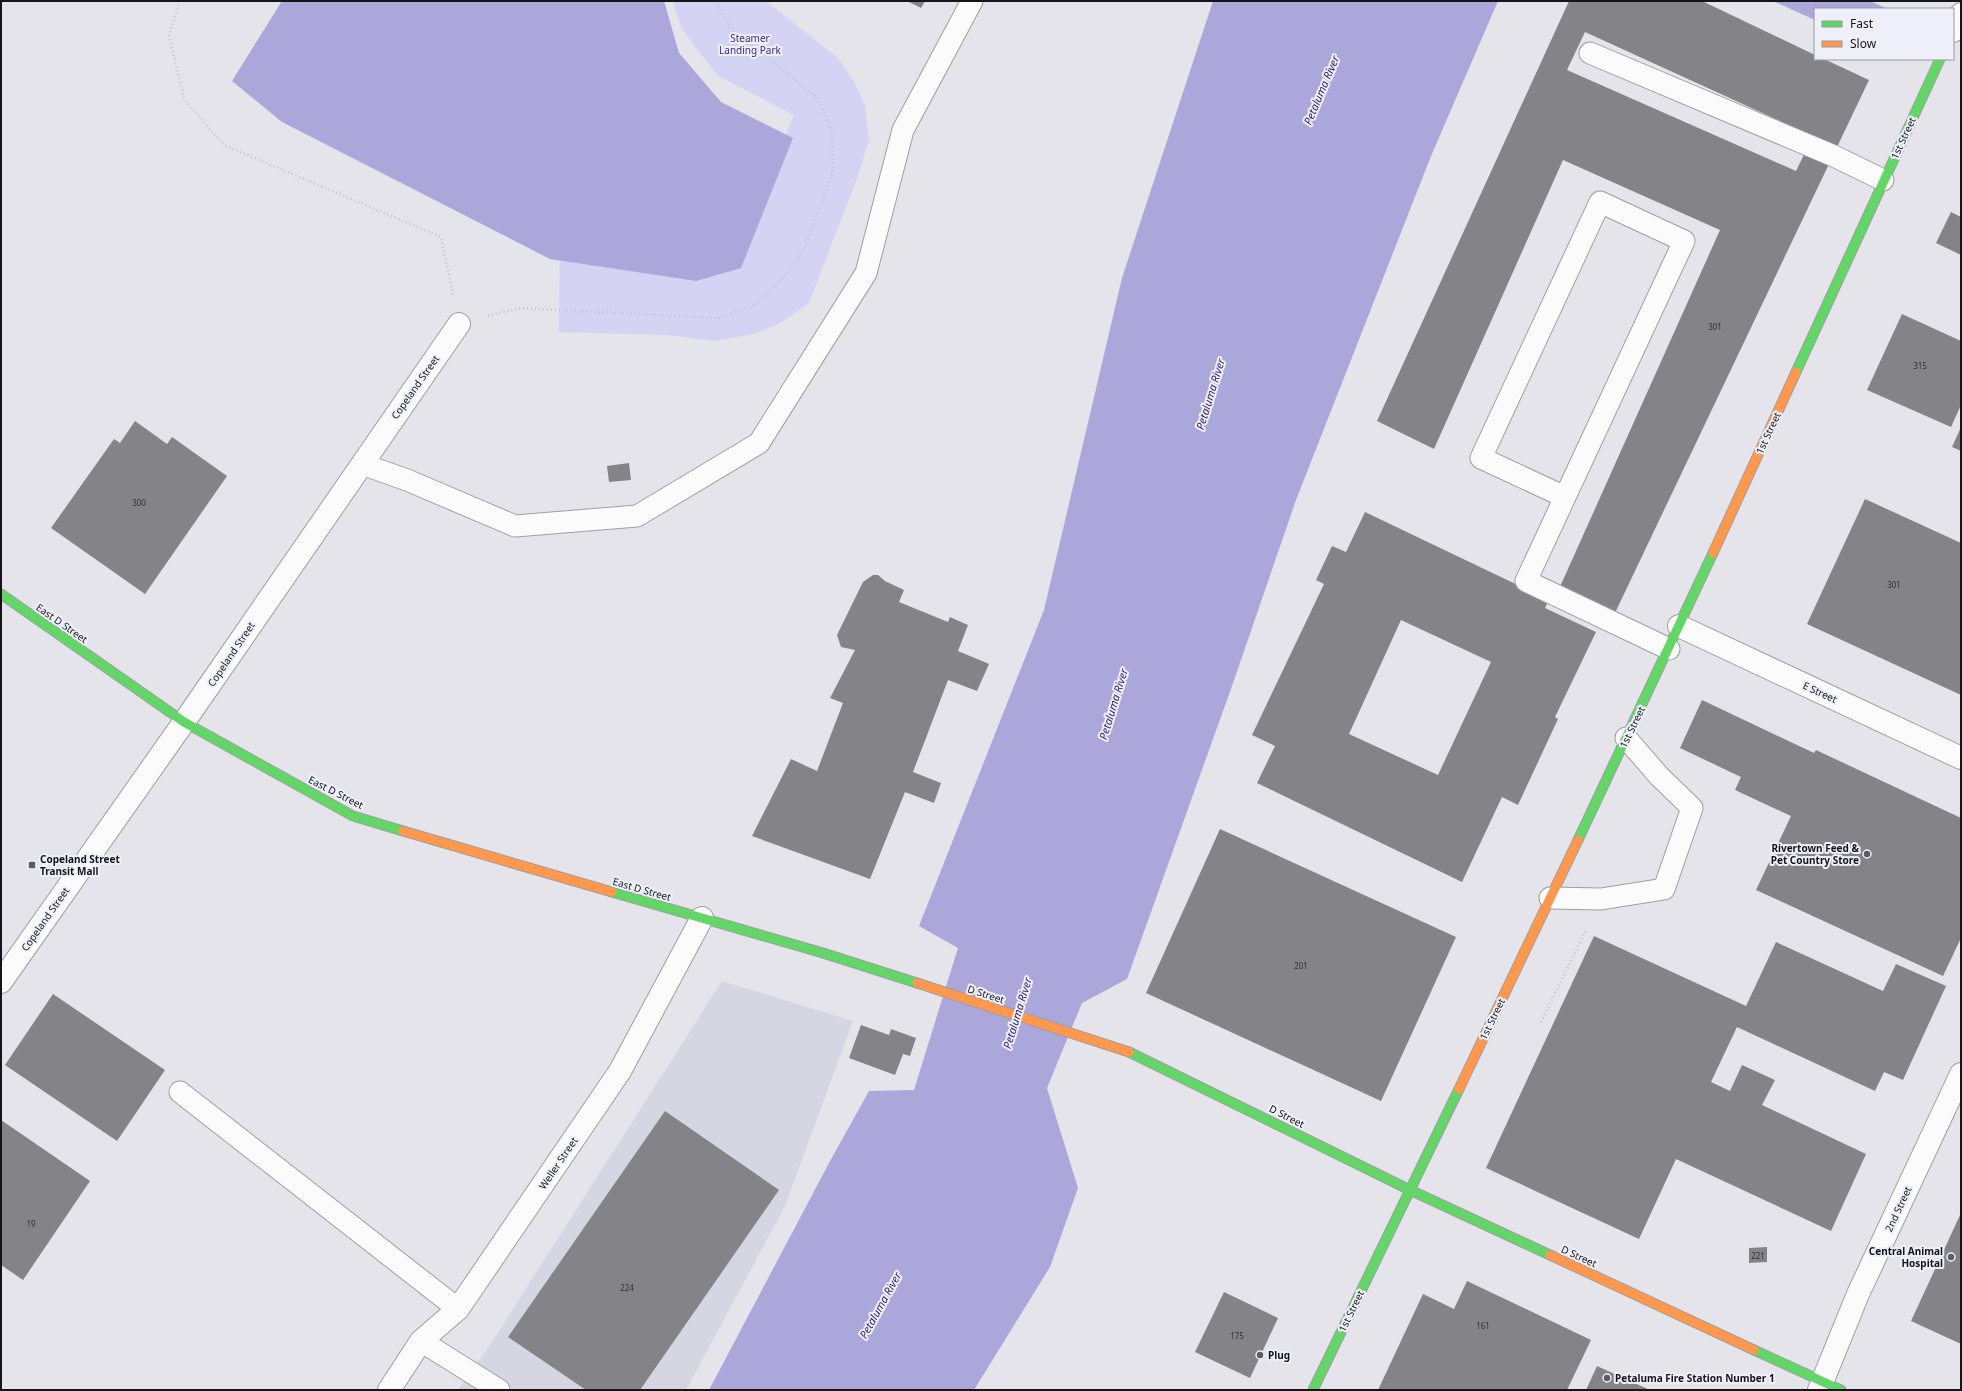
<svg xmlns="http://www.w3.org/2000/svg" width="1962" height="1391" font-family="'Noto Sans',sans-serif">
<rect width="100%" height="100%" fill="#e4e4ea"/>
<polygon fill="#d6d6e3" points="722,981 853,1021 785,1206 686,1390 458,1390 490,1345"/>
<polygon fill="#d4d3f4" points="673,1 766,1 838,58 853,80 865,105 869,140 855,184 809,303 781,323 753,334 714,341 666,335 559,332 560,246 737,253 794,115 718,76 681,28"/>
<g fill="#aba7db">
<polygon points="282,1 664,1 679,53 721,102 793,138 741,268 696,281 550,259 282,122 232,81"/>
<polygon points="1213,1 1498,1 1431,156 1296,500 1232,686 1127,979 1082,1003 1047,1088 1078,1188 1050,1267 974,1390 709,1390 829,1163 869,1091 914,1090 958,948 919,926 1044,610 1122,278"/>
<polygon points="1773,1 1870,1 1888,9 1815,9 1815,20"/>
</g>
<g fill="#848488" fill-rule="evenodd">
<polygon points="907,1 925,1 921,8"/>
<path d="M 1569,1 L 1702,1 L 1815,55 L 1815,59 L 1824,59 L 1869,80 L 1614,615 L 1559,589 L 1720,230 L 1563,160 L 1434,449 L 1377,421 ZM 1585,32 L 1813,136 L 1796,171 L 1567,70 Z"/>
<polygon points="1951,212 1961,217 1961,255 1936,243"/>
<polygon points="1902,314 1961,341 1961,405 1951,427 1867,390"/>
<polygon points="135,421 167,444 172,437 227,476 145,594 51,528 114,439 120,443"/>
<polygon points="1961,427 1961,451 1952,447"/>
<polygon points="629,463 631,480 609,482 607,466"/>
<polygon points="1865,499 1961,543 1961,695 1807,624"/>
<path d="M 1365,512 L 1549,600 L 1545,608 L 1596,632 L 1555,717 L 1558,719 L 1518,805 L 1502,797 L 1462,882 L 1257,783 L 1275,746 L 1252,735 L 1324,584 L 1316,580 L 1332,546 L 1346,552 ZM 1401,620 L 1491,662 L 1438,775 L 1349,734 Z"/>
<polygon points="873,575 878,575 885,581 904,590 899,602 948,622 950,617 968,625 958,651 989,664 977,691 948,680 913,772 941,783 934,803 905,792 870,879 752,836 791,759 817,771 843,703 830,698 855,650 841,647 837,635 863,582"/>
<polygon points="1702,700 1814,753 1816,750 1961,818 1961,938 1943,976 1756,890 1791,816 1735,790 1741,777 1680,748"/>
<polygon points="1220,829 1456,937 1381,1101 1146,993"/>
<polygon points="1594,936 1746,1006 1776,942 1883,991 1896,964 1946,986 1903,1080 1884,1072 1875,1091 1737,1027 1711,1082 1730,1091 1742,1065 1775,1080 1762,1105 1866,1154 1831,1231 1676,1159 1639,1239 1486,1168"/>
<polygon points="53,994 165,1070 117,1141 5,1065"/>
<polygon points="861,1025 889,1035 891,1029 916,1038 910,1056 903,1054 895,1075 849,1058"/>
<polygon points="665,1111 779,1190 640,1390 586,1390 508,1337"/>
<polygon points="1,1120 90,1181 23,1280 1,1265"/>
<polygon points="1961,1213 1960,1304 1961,1344 1911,1321"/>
<polygon points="1767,1247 1767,1262 1749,1263 1749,1248"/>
<polygon points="1467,1281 1591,1340 1567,1390 1378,1390 1423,1294 1454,1309"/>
<polygon points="1224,1292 1278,1318 1250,1378 1195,1352"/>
<polygon points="1597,1366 1650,1390 1586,1390"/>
</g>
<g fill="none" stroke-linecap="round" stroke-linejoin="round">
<defs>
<g id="lane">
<polyline points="1590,53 1834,156 1883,180"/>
<polyline points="362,464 407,480 515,526 637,516 759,443 866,273 903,130 972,1"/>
<polyline points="1565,497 1481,458 1600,202 1684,241 1526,581 1669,649"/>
<polyline points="1550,898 1601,899 1664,889 1692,808 1659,776 1626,738"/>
<polyline points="180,1092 458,1309"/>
<polyline points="421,1341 499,1390"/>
</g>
<g id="street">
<polyline points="1953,31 1961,14"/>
<polyline points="1679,626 1961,758"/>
<polyline points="1,982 184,722 459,324"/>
<polyline points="389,1390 421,1341 458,1309 620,1071 702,918"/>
<polyline points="1819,1390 1858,1294 1961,1074"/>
</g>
<g id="fast">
<polyline points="1796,372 1940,59"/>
<polyline points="1,594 184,722 353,816 403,831"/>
<polyline points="1578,840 1713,553"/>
<polyline points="612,892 823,953 917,983"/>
<polyline points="1129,1052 1410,1190 1550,1255"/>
<polyline points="1754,1350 1841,1390"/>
<polyline points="1313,1390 1459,1089"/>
</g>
<g id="slow">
<polyline points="1713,553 1796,372"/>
<polyline points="403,831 612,892"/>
<polyline points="917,983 1129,1052"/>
<polyline points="1459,1089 1578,840"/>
<polyline points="1550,1255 1754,1350"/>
</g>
</defs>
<use href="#lane" stroke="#9f9ea3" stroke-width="23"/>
<use href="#street" stroke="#9f9ea3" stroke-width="24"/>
<use href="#fast" stroke="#9f9ea3" stroke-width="11"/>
<use href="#slow" stroke="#9f9ea3" stroke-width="11"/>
<g stroke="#c3c3c5" stroke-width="2.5" stroke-dasharray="1 3" stroke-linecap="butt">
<polyline points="180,1 169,35 184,99 224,145 441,237 453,295"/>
<polyline points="488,316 519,308 720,318 758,303 784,277 805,248 833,171 832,132 819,99 733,30 714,1"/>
<polyline points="1541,1022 1586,930"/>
</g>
<use href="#lane" stroke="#fbfbfc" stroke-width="21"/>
<use href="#street" stroke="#fbfbfc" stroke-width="22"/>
<use href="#fast" stroke="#63d668" stroke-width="9"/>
<use href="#slow" stroke="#ff974d" stroke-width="9"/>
</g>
<g fill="#5d5d62" stroke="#efeffa" stroke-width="1.5">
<circle cx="1867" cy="854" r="4"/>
<rect x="28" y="861" width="8" height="8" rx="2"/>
<circle cx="1951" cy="1257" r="4"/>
<circle cx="1260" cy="1355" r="4"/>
<circle cx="1607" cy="1378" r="4"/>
</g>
<g text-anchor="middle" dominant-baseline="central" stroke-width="4" stroke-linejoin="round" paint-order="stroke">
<g font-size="8" fill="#313135">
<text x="1715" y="326">301</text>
<text x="1920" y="365">315</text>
<text x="139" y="502">300</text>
<text x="1894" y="584">301</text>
<text x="1301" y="965">201</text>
<text x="31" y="1223">19</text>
<text x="1758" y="1255">221</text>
<text x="627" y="1287">224</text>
<text x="1483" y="1325">161</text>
<text x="1237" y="1335">175</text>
</g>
<g font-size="10" fill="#3c2c7f" stroke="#efeffa">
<text x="750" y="38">Steamer<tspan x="750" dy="12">Landing Park</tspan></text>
</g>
<g font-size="10" fill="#151519" stroke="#efeffa">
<text transform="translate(1903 138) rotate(-65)">1st Street</text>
<text transform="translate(415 387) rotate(-55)">Copeland Street</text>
<text transform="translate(1768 433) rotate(-65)">1st Street</text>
<text transform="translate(62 623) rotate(35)">East D Street</text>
<text transform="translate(231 654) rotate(-56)">Copeland Street</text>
<text transform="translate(1820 692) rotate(25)">E Street</text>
<text transform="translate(1632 727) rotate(-64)">1st Street</text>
<text transform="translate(336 792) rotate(27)">East D Street</text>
<text transform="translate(642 889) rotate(16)">East D Street</text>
<text transform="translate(45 919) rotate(-55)">Copeland Street</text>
<text transform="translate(986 994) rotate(18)">D Street</text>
<text transform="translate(1492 1019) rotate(-64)">1st Street</text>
<text transform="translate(1287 1116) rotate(27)">D Street</text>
<text transform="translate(558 1163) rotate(-56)">Weller Street</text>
<text transform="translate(1898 1209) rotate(-65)">2nd Street</text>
<text transform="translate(1579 1256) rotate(25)">D Street</text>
<text transform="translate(1351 1311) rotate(-64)">1st Street</text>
</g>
<g font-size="10" font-weight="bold" fill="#151519" stroke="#efeffa" text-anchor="start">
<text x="1859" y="848" text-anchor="end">Rivertown Feed &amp;<tspan x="1859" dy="12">Pet Country Store</tspan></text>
<text x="40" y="859">Copeland Street<tspan x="40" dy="12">Transit Mall</tspan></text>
<text x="1943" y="1251" text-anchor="end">Central Animal<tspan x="1943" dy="12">Hospital</tspan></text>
<text x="1268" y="1355">Plug</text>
<text x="1615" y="1378">Petaluma Fire Station Number 1</text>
</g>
<g font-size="11" font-style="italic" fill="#2f1b6d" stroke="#efeffa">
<text transform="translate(1321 90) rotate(-67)">Petaluma River</text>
<text transform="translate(1210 394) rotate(-73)">Petaluma River</text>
<text transform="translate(1113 704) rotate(-73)">Petaluma River</text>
<text transform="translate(1017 1013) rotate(-73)">Petaluma River</text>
<text transform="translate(880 1305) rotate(-61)">Petaluma River</text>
</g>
</g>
<rect width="1962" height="1391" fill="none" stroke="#151519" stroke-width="4"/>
<rect x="1814" y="8" width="140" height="52" fill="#efeffa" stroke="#9898a0"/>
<rect x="1822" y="21" width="20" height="6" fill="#63d668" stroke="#9898a0"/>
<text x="1850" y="28" font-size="12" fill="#151519">Fast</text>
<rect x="1822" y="41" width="20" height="6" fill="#ff974d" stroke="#9898a0"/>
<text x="1850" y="48" font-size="12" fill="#151519">Slow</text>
</svg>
